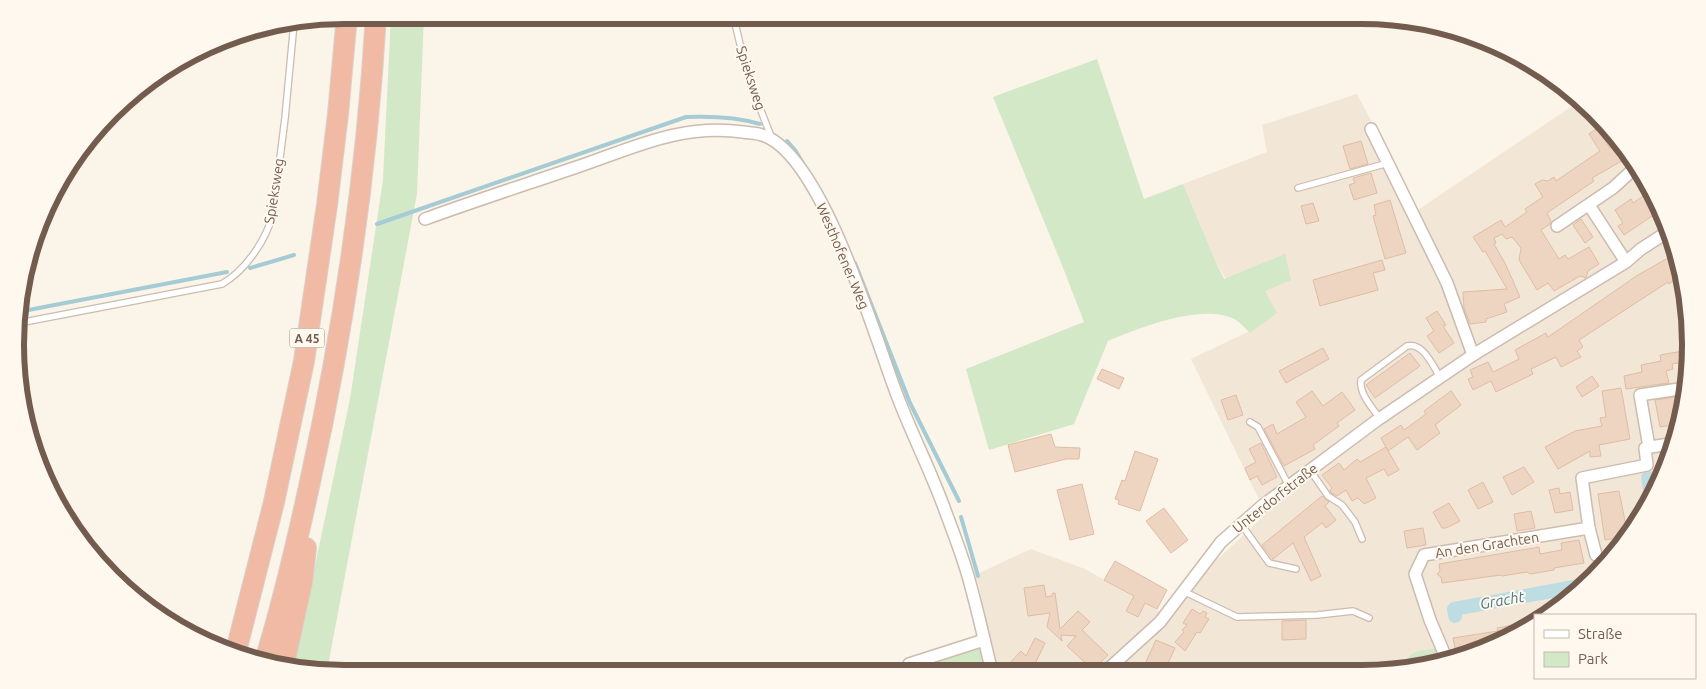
<svg xmlns="http://www.w3.org/2000/svg" width="1706" height="689" font-family="Ubuntu,sans-serif">
<rect width="100%" height="100%" fill="#fbf4e8"/>
<polygon fill="#f2e6d7" points="1357,94 1418,210 1581,100 1623,144 1657,199 1680,259 1690,323 1688,387 1674,450 1636,527 1579,592 1542,615 1535,615 1535,620 1488,649 1405,671 996,672 979,586 975,575 1031,549 1085,569 1161,612 1266,514 1191,359 1254,329 1215,260 1183,184 1267,152 1262,125"/>
<g fill="#d3e8c7">
<polygon points="391,15 424,15 417,194 327,671 294,666 350,399 383,180"/>
<path d="M 1097,59 L 1144,199 L 1183,184 L 1215,260 L 1224,279 L 1285,254 L 1291,280 L 1265,291 L 1277,313 L 1250,333 C 1245,328 1238,320 1232,318 C 1200,304 1138,328 1108,341 L 1074,424 L 989,450 L 966,369 L 1084,322 L 1062,265 L 993,97 Z"/>
<polygon points="973,646 980,649 986,672 887,673"/>
<path d="M 1437,649 L 1441,661 L 1407,671 C 1401,651 1423,649 1437,649 Z"/>
</g>
<g fill="none" stroke-linecap="round" stroke-linejoin="round">
<g stroke="#a5cbd4" stroke-width="4">
<polyline points="787,141 795,150 806,168"/>
<path d="M 377,224 L 686,117 C 710,116 737,117 760,124"/>
<polyline points="855,263 910,403 959,501"/>
<polyline points="250,268 294,255"/>
<polyline points="18,312 227,272"/>
<polyline points="961,517 978,576"/>
</g>
<g stroke="#bedde3" stroke-width="14">
<polyline points="1648,478 1651,495"/>
<polyline points="1455,616 1454,609 1585,585"/>
</g>
</g>
<g fill="#eed5c2" stroke="#e0bca3">
<polygon points="1597,128 1610,148 1620,142 1628,153 1623,156 1625,159 1592,178 1594,181 1547,213 1551,221 1550,224 1541,230 1559,259 1565,255 1568,259 1589,247 1599,264 1588,271 1586,278 1580,276 1554,291 1548,283 1537,290 1519,260 1521,248 1512,237 1506,239 1502,234 1494,238 1496,243 1494,244 1505,263 1520,297 1504,304 1507,312 1486,319 1486,322 1470,324 1464,308 1463,292 1507,289 1485,251 1483,252 1473,237 1501,220 1505,227 1527,212 1525,209 1543,197 1535,184 1542,180 1548,181 1554,177 1556,181 1600,151 1589,134"/>
<polygon points="1361,141 1368,164 1350,169 1343,146"/>
<polygon points="1371,173 1377,193 1354,200 1349,185 1355,183 1353,178"/>
<polygon points="1652,190 1660,206 1653,211 1655,214 1624,235 1618,226 1623,223 1615,210 1631,199 1633,203"/>
<polygon points="1390,200 1406,253 1385,259 1373,216 1376,215 1374,205"/>
<polygon points="1313,203 1319,221 1306,224 1301,206"/>
<polygon points="1581,219 1593,237 1585,243 1573,225"/>
<polygon points="1677,253 1682,275 1669,284 1668,282 1579,340 1583,347 1577,351 1581,357 1561,367 1556,357 1531,369 1533,374 1496,392 1491,381 1473,390 1468,379 1473,377 1470,370 1488,362 1493,372 1519,359 1515,350 1546,333 1548,337 1638,275"/>
<polygon points="1382,260 1385,270 1373,273 1378,290 1320,306 1313,280"/>
<polygon points="1437,311 1446,325 1443,326 1454,343 1439,353 1427,336 1434,331 1426,318"/>
<polygon points="1323,348 1329,359 1286,383 1279,371"/>
<polygon points="1689,350 1689,361 1672,364 1673,369 1666,371 1669,383 1626,389 1624,376 1642,372 1641,365 1661,361 1660,355"/>
<polygon points="1410,353 1420,366 1375,398 1366,385"/>
<polygon points="1102,369 1124,378 1119,389 1097,379"/>
<polygon points="1592,376 1599,386 1582,397 1576,387"/>
<polygon points="1621,388 1630,439 1599,445 1601,456 1590,457 1590,451 1558,469 1545,447 1575,431 1602,426 1600,418 1606,417 1602,391"/>
<polygon points="1312,391 1323,406 1342,392 1355,410 1337,423 1339,426 1313,445 1315,449 1284,466 1264,429 1273,424 1277,434 1306,417 1296,402"/>
<polygon points="1451,391 1461,405 1435,425 1440,433 1417,450 1408,437 1388,451 1381,438 1401,425 1404,430 1426,414 1424,411"/>
<polygon points="1236,395 1243,415 1228,420 1221,400"/>
<polygon points="1675,397 1680,424 1660,427 1655,400"/>
<polygon points="1051,434 1055,447 1080,448 1079,459 1066,459 1015,472 1008,445"/>
<polygon points="1261,443 1277,477 1262,485 1257,476 1250,480 1245,468 1256,462 1249,449"/>
<polygon points="1386,447 1399,470 1388,476 1384,469 1366,478 1376,498 1364,504 1358,498 1352,501 1346,490 1337,496 1331,493 1330,490 1332,488 1322,475 1339,463 1344,470 1357,459 1360,462"/>
<polygon points="1135,451 1158,459 1140,511 1118,504 1119,500 1115,499 1122,480 1125,481"/>
<polygon points="1524,467 1534,482 1512,495 1503,477"/>
<polygon points="1483,482 1493,502 1478,509 1468,490"/>
<polygon points="1082,484 1094,534 1070,540 1057,490"/>
<polygon points="1559,488 1560,494 1570,492 1573,510 1555,513 1549,490"/>
<polygon points="1619,491 1628,536 1605,540 1598,494"/>
<polygon points="1322,496 1329,502 1325,506 1336,520 1326,528 1322,523 1304,537 1321,576 1311,581 1293,543 1273,559 1262,545"/>
<polygon points="1449,503 1460,521 1446,528 1442,528 1433,512"/>
<polygon points="1164,508 1188,540 1171,553 1146,521"/>
<polygon points="1531,511 1535,528 1517,531 1514,514"/>
<polygon points="1423,528 1426,545 1407,548 1404,531"/>
<polygon points="1579,540 1584,563 1554,568 1554,570 1530,574 1527,572 1502,576 1501,575 1442,583 1441,577 1437,574 1440,571 1439,564 1534,548 1539,547 1540,554 1562,550 1561,543"/>
<polygon points="1115,561 1167,590 1157,609 1145,603 1138,617 1126,611 1134,596 1104,580"/>
<polygon points="1044,585 1046,597 1052,596 1053,593 1055,593 1060,629 1078,611 1090,622 1082,630 1108,655 1093,670 1067,646 1076,636 1061,635 1062,641 1047,627 1050,613 1028,616 1024,588"/>
<polygon points="1192,609 1200,614 1203,611 1207,613 1205,617 1209,619 1200,633 1197,632 1185,651 1175,642 1184,632 1182,630 1187,625 1183,623"/>
<polygon points="1306,620 1306,639 1282,640 1282,621"/>
<polygon points="1530,622 1488,649 1457,657 1453,638 1498,631 1497,628"/>
<polygon points="1035,638 1045,643 1031,672 1017,672 1009,664 1021,651 1026,656"/>
<polygon points="1156,640 1175,648 1164,672 1157,672 1144,666"/>
</g>
<g fill="none" stroke-linecap="round" stroke-linejoin="round">
<defs>
<g id="service">
<polyline points="733,15 748,77 772,139"/>
<polyline points="1298,188 1388,163"/>
<path d="M 19,323 L 222,284 C 246,270 266,240 273,214 L 285,118 L 294,23"/>
<path d="M 1380,419 C 1372,407 1359,394 1361,380 L 1407,346 C 1423,342 1433,366 1440,377"/>
<polyline points="1250,422 1258,427 1289,486"/>
<polyline points="1310,470 1328,496 1342,505 1355,522 1362,539"/>
<polyline points="1241,524 1269,563 1296,569"/>
<polyline points="1183,591 1237,617 1317,615 1353,611 1369,618"/>
</g>
<g id="minor">
<polyline points="1371,129 1447,283 1473,355"/>
<polyline points="1589,205 1626,262"/>
<path d="M 425,219 C 474,201 524,185 574,168 C 631,149 680,123 743,132 C 749,133 756,133 762,135 C 822,153 875,338 897,395 C 912,435 932,473 946,513 C 954,534 962,555 968,576 C 977,607 984,640 992,672"/>
<polyline points="1557,226 1613,188 1637,166"/>
<polyline points="1649,447 1640,395 1679,389"/>
<polyline points="1589,528 1596,555"/>
<polyline points="1447,660 1430,620 1415,574 1424,555 1589,528 1582,478 1647,465 1645,448 1675,443"/>
<polyline points="909,664 984,640"/>
<polyline points="1105,672 1160,622 1221,542 1262,506 1376,421 1473,355 1626,262 1641,249 1669,231"/>
</g>
<g id="motorway">
<polyline points="235,655 274,502 304,361 327,205 338,114 347,15"/>
<path d="M 265,661 C 283,602 297,542 310,482 C 344,328 367,172 376,15"/>
<polyline points="284,664 302,582 306,548"/>
</g>
</defs>
<use href="#service" stroke="#ccbcaf" stroke-width="8"/>
<use href="#minor" stroke="#ccbcaf" stroke-width="14"/>
<use href="#motorway" stroke="#d8d1cd" stroke-width="22"/>
<use href="#service" stroke="#fff" stroke-width="5.5"/>
<use href="#minor" stroke="#fff" stroke-width="11"/>
<use href="#motorway" stroke="#f0baa4" stroke-width="20"/>
</g>
<g text-anchor="middle" dominant-baseline="central" stroke-width="4" stroke-linejoin="round" paint-order="stroke">
<rect fill="#fef8ee" stroke="#9d8b7e" stroke-width="1" x="289.5" y="328.5" width="35" height="19" rx="4"/>
<g font-size="12" font-weight="bold" fill="#735c4e">
<text x="307" y="338">A 45</text>
</g>
<g font-size="14" fill="#735c4e" stroke="#fef8ee">
<text transform="translate(751 78) rotate(72)">Spieksweg</text>
<text transform="translate(274 191) rotate(-81)">Spieksweg</text>
<text transform="translate(843 256) rotate(67)">Westhofener Weg</text>
<text transform="translate(1275 498) rotate(-38)">Unterdorfstraße</text>
<text transform="translate(1487 545) rotate(-9)">An den Grachten</text>
</g>
<g font-size="15" font-style="italic" fill="#497985" stroke="#fef8ee">
<text transform="translate(1502 600) rotate(-10)">Gracht</text>
</g>
</g>
<path d="M0 0H1706V689H0ZM344 24H1362A320 320 0 0 1 1682 344V345A320 320 0 0 1 1362 665H344A320 320 0 0 1 24 345V344A320 320 0 0 1 344 24Z" fill="#fef8ee" fill-rule="evenodd"/>
<path fill="none" stroke="#735c4e" stroke-width="6" d="M344 24H1362A320 320 0 0 1 1682 344V345A320 320 0 0 1 1362 665H344A320 320 0 0 1 24 345V344A320 320 0 0 1 344 24Z"/>
<rect x="1534" y="614" width="162" height="65" fill="#fef8ee" stroke="#c6baae"/>
<rect x="1544" y="630" width="25" height="8" fill="#ffffff" stroke="#c6baae"/>
<text x="1578" y="639" font-size="15" fill="#735c4e">Straße</text>
<rect x="1544" y="652" width="25" height="15" fill="#d3e8c7" stroke="#c6baae"/>
<text x="1578" y="664" font-size="15" fill="#735c4e">Park</text>
</svg>
